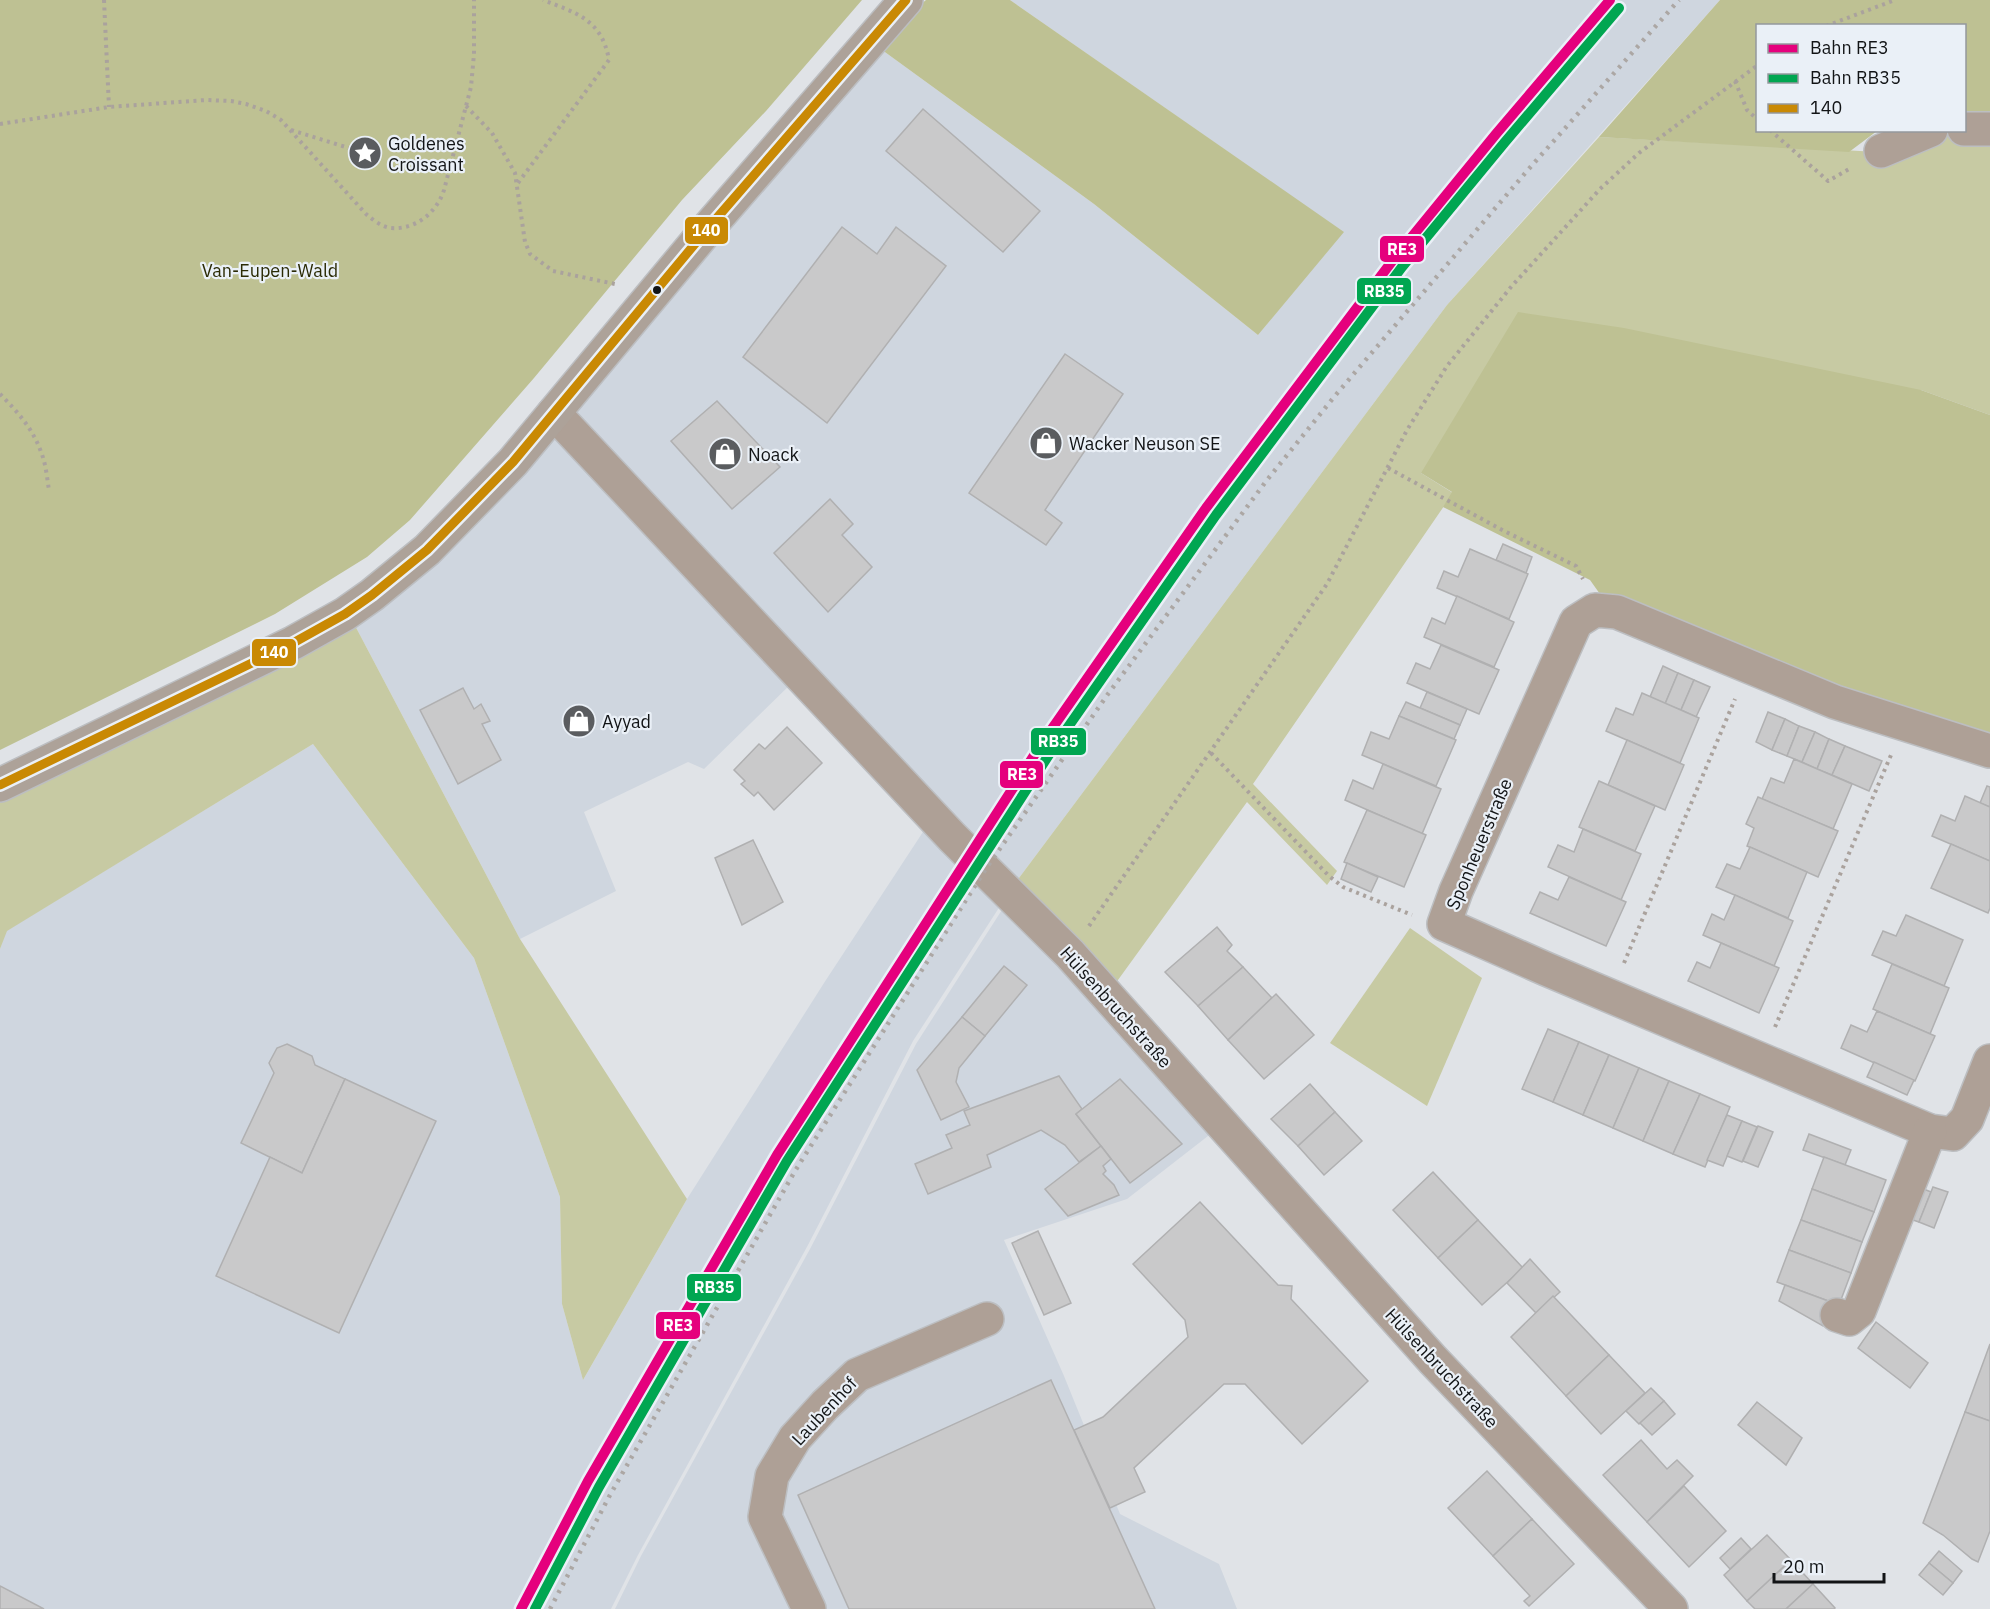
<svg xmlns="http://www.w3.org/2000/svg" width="1990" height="1609" font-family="'IBM Plex Sans',sans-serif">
<rect width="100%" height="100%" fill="#e0e3e7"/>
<g fill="#cfd6df">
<polygon points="1010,0 1720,0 1447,305 1013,886 913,1041 808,1245 638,1555 611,1609 0,1609 0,949 6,931 313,744 474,958 560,1197 562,1304 583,1380 687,1199 824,983 938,809 564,413 878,47 1094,204 1258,335 1343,232"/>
<polygon points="553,426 795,680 704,769 688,762 584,812 616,891 520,939 351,618"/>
<polygon points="1007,902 1217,1129 1127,1199 1004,1240 1064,1376 1120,1514 1219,1564 1237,1609 615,1609 641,1556 810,1249 916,1044"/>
</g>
<g fill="#c7caa3">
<polygon points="1936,131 1990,132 1990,415 1921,390 1421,473 1453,493 1253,784 1337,871 1327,885 1247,802 1110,991 1013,886 1447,305 1599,137 1878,152"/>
<polygon points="351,618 520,939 687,1199 583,1380 562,1304 560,1197 474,958 313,744 7,931 0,949 0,793"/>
<polygon points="1410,928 1482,978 1427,1106 1330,1043"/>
</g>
<g fill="#bec193">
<polygon points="0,0 862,0 766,111 682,200 534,378 410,520 367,557 275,614 0,750"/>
<polygon points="926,0 1010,0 1344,232 1258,335 1094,204 878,47 900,22"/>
<polygon points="1720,0 1990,0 1990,114 1965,112 1964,26 1758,26 1758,130 1877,131 1849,152 1599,137"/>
<polygon points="1518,312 1624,328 1921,390 1990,415 1990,748 1612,611 1590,580 1443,507 1452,492 1421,473"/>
</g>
<g fill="#c9c9ca" stroke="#b0b0b1" stroke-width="1.5">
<polygon points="923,109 1040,211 1003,252 886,151"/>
<polygon points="842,227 877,254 896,227 946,266 827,423 743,357"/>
<polygon points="1065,354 1123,394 1045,510 1062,523 1046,545 969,493"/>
<polygon points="717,401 780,467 732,509 671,441"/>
<polygon points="830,499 853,524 842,535 872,567 828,612 774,553"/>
<polygon points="1503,544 1532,557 1526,573 1496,560"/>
<polygon points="1470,549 1528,574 1509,619 1437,588 1444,571 1458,577"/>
<polygon points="1457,596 1514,622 1494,667 1424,637 1432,618 1445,624"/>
<polygon points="1441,645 1499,670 1479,714 1407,683 1416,663 1430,669"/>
<polygon points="1663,666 1678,673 1665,704 1650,697"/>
<polygon points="1678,673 1694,680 1681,710 1665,704"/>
<polygon points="1694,680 1710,687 1696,717 1681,710"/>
<polygon points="463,688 474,709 481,704 490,721 482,724 501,760 458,784 420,710"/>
<polygon points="1427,692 1467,709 1460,725 1420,708"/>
<polygon points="1642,693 1699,718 1680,763 1606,731 1616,708 1633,715"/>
<polygon points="1406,702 1460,725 1454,739 1399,716"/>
<polygon points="1768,712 1785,719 1772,750 1756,742"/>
<polygon points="1399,716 1456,740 1436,786 1362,755 1371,732 1389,739"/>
<polygon points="1785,719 1799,726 1787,756 1772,750"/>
<polygon points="1799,726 1815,732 1802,762 1787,756"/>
<polygon points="787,727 822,763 774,810 758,792 754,796 741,784 745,781 734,770 759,744 765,749"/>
<polygon points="1815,732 1829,739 1817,769 1802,762"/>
<polygon points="1829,739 1845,746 1832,775 1817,769"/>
<polygon points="1627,740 1684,765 1665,810 1608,785"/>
<polygon points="1845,746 1882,761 1869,791 1832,775"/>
<polygon points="1794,759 1852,784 1833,829 1762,799 1771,778 1784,783"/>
<polygon points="1383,764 1441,789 1422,834 1345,800 1353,780 1373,789"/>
<polygon points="1599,781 1655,806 1635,851 1579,827"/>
<polygon points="1987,786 1990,787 1990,807 1980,803"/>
<polygon points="1965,796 1990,807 1990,861 1932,836 1941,815 1955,821"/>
<polygon points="1758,797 1838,831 1818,877 1747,846 1754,828 1746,824"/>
<polygon points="1367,810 1426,835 1404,887 1344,862"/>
<polygon points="1583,829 1641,854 1621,900 1548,867 1558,845 1574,852"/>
<polygon points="753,840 783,902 742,925 715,858"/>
<polygon points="1951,844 1990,861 1990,908 1988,913 1931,888"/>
<polygon points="1750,847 1807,872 1788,918 1716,887 1727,864 1740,869"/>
<polygon points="1347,863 1378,877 1371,892 1341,879"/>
<polygon points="1569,877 1626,902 1606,946 1530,913 1540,892 1558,900"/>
<polygon points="1735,895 1793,921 1774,966 1703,935 1712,914 1724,920"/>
<polygon points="1906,915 1963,940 1944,986 1872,955 1883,931 1896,936"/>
<polygon points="1217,927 1232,945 1227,951 1243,967 1198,1006 1165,972"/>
<polygon points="1721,943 1779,968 1759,1013 1688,981 1697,962 1710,968"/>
<polygon points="1892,964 1949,988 1930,1034 1873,1009"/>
<polygon points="1004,966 1027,985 985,1036 962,1017"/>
<polygon points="1243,967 1272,998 1228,1040 1198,1006"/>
<polygon points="1276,994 1314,1035 1264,1079 1228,1040"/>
<polygon points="1877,1011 1935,1036 1915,1081 1841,1048 1851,1025 1867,1032"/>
<polygon points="962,1017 985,1036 959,1068 956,1082 969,1107 941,1120 917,1070"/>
<polygon points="1548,1029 1579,1042 1553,1102 1522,1089"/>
<polygon points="1579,1042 1609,1055 1583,1115 1553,1102"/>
<polygon points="287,1044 312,1056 315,1065 345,1079 302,1173 241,1143 274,1073 269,1063 277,1048"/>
<polygon points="1609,1055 1639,1068 1613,1128 1583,1115"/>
<polygon points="1874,1062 1914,1080 1907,1095 1867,1077"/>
<polygon points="1639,1068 1669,1081 1643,1141 1613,1128"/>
<polygon points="1059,1076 1082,1109 1076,1114 1101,1146 1079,1162 1065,1145 1041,1130 987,1155 991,1167 928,1194 915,1164 952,1148 946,1135 970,1125 964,1111"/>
<polygon points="345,1079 436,1121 339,1333 216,1276 270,1157 302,1173"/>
<polygon points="1120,1079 1182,1144 1130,1183 1076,1114"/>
<polygon points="1669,1081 1700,1094 1673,1154 1643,1141"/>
<polygon points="1310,1084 1335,1112 1298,1146 1271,1119"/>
<polygon points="1700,1094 1730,1107 1705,1167 1673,1154"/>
<polygon points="1335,1112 1362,1141 1324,1175 1298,1146"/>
<polygon points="1727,1115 1742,1121 1723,1166 1707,1160"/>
<polygon points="1742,1121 1757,1127 1742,1162 1727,1156"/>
<polygon points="1758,1126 1773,1132 1758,1167 1743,1161"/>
<polygon points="1809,1134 1851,1150 1845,1165 1803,1150"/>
<polygon points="1101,1146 1111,1159 1103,1166 1106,1171 1103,1174 1114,1185 1119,1195 1068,1216 1045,1189"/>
<polygon points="1824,1157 1886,1180 1874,1212 1812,1189"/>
<polygon points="1433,1172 1478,1220 1438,1258 1393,1210"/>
<polygon points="1916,1186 1931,1192 1919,1222 1904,1217"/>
<polygon points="1933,1187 1948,1192 1934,1228 1919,1222"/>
<polygon points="1812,1189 1874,1212 1862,1242 1801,1220"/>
<polygon points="1200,1202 1278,1285 1292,1286 1291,1299 1368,1381 1302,1444 1245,1384 1224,1384 1134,1468 1145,1492 1110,1508 1074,1430 1103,1417 1188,1337 1185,1320 1133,1264"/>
<polygon points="1478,1220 1523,1268 1482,1305 1438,1258"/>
<polygon points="1801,1220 1862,1242 1851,1273 1789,1250"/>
<polygon points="1038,1231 1071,1303 1044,1315 1012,1243"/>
<polygon points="1789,1250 1851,1273 1839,1305 1777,1282"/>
<polygon points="1530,1259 1560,1292 1536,1313 1507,1283"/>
<polygon points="1785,1285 1831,1302 1823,1326 1779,1301"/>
<polygon points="1553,1296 1609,1355 1566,1396 1511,1337"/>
<polygon points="1876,1322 1928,1363 1910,1388 1858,1348"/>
<polygon points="1990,1344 1990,1421 1965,1412"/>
<polygon points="1609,1355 1645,1393 1601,1434 1566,1396"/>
<polygon points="1051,1380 1155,1609 849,1609 798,1495"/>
<polygon points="1651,1388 1664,1401 1639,1424 1626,1411"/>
<polygon points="1664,1401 1675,1414 1652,1435 1640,1423"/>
<polygon points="1757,1402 1802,1438 1786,1465 1738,1425"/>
<polygon points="1965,1412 1990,1421 1990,1531 1978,1562 1972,1559 1943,1535 1923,1523"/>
<polygon points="1641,1440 1667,1469 1677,1460 1693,1476 1647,1522 1603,1475"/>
<polygon points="1487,1471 1532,1519 1493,1556 1448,1508"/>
<polygon points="1684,1486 1726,1531 1689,1567 1647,1522"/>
<polygon points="1532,1519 1574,1564 1529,1606 1524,1601 1530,1596 1493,1556"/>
<polygon points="1767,1535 1791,1560 1747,1601 1724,1575"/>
<polygon points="1741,1538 1751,1549 1730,1569 1720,1558"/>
<polygon points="1939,1551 1962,1571 1953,1583 1929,1563"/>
<polygon points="1791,1560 1813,1584 1786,1609 1755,1609 1747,1601"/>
<polygon points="1929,1563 1953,1583 1943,1595 1919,1575"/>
<polygon points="1813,1584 1835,1608 1834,1609 1786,1609"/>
<polygon points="0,1586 44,1609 0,1609"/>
</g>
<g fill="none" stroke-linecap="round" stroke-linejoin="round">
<defs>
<g id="minor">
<polyline points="1964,129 1990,129"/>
<polyline points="1881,151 1931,130"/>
<polyline points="554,413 952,837 1070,954 1433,1360 1671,1609"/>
<polyline points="1990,751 1835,702 1617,612 1595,610 1576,622 1456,891 1444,924 1546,969 1930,1131 1953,1134 1967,1119 1990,1061"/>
<polyline points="1837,1315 1849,1319 1859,1311 1930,1131"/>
<polyline points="809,1609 765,1517 772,1476 795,1438 825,1405 857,1375 987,1319"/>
</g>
<polyline id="major" points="0,785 293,643 345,614 372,595 427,550 513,462 709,227 906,0"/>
</defs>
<use href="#minor" stroke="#bcbec1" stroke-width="36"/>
<use href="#major" stroke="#bcbec1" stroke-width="36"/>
<g stroke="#aaa29d" stroke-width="4" stroke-dasharray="3 4.5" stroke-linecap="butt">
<polyline points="104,0 109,107"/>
<polyline points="1826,26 1895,0"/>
<polyline points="1735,81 1747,110 1758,120"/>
<polyline points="466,106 492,133 515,173 525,242 530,254 553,271 615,284"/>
<path d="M 0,124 L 109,107 L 206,100 L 231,101 L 246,104 L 266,111 L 281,120 L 366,214 C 373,220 382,227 391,228 C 416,230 437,212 444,190 L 471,87 L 474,54 L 474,0"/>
<polyline points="291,130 365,153"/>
<polyline points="1770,130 1828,181 1851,168"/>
<path d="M 518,183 L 609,60 C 602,20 577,13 543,0"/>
<path d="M 0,394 C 17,411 33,429 41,452 C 46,464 47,478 49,490"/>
<polyline points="1388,468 1504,531 1576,566 1583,579"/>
<polyline points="1211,753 1329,876 1343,887 1412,915"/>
<polyline points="1089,926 1327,584 1407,430 1447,366 1511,287 1600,189 1639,153 1758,65"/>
<polyline points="1624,963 1735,699"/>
<polyline points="1775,1027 1891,755"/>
</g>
<use href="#minor" stroke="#aea096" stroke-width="33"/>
<use href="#major" stroke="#ada299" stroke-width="33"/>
<polyline stroke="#aca7a4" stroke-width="4.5" stroke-dasharray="3 6" stroke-linecap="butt" points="550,1609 610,1495 795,1171 985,870 1108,694 1267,480 1334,397 1527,171 1679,0"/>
<defs>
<polyline id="bus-1" points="0,785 293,643 345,614 372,595 427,550 513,462 709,227 906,0"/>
</defs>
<use href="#bus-1" stroke="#eaf0f7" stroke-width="14"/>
<use href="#bus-1" stroke="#c98904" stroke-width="9"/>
<defs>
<polyline id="rail-1" points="521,1609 588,1481 777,1155 1042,743 1206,508 1393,260 1496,134 1610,0"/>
<polyline id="rail-2" points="535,1609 599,1487 787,1161 1052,750 1216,515 1402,267 1505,142 1619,8"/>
</defs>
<use href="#rail-1" stroke="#eaf0f7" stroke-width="15"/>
<use href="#rail-2" stroke="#eaf0f7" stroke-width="15"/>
<use href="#rail-1" stroke="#e5007d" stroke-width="10"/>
<use href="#rail-2" stroke="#00a651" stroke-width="10"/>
</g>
<defs>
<symbol id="sight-disc" viewBox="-11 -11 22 22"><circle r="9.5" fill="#5a5c5f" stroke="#eaf0f7"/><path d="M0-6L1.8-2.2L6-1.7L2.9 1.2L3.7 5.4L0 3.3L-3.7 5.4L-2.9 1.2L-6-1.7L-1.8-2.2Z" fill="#fff"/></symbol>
<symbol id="shop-disc" viewBox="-11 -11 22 22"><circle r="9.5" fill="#5a5c5f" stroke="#eaf0f7"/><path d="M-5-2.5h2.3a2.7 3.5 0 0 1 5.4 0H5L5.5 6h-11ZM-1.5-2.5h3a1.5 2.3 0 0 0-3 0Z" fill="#fff"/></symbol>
</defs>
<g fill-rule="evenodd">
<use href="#sight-disc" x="346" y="134" width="38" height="38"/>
<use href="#shop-disc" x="1027" y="424" width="38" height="38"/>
<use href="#shop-disc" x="706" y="435" width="38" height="38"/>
<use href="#shop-disc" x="560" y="702" width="38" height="38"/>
</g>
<circle fill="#121416" stroke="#eaf0f7" stroke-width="2" cx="657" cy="290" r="5"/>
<g text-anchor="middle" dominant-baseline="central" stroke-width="4.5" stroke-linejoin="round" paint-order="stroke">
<g font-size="18" fill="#121416" stroke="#eaf0f7" text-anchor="start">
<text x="388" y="143">Goldenes<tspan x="388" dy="21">Croissant</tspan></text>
<text x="1069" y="443">Wacker Neuson SE</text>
<text x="748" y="454">Noack</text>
<text x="602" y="721">Ayyad</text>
</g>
<g font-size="18" fill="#2b2b05" stroke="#eaf0f7">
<text x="270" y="270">Van-Eupen-Wald</text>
</g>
<g font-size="18" fill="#121416" stroke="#eaf0f7">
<text transform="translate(1479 844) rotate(-67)">Sponheuerstraße</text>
<text transform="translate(1116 1007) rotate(48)">Hülsenbruchstraße</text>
<text transform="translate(1442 1368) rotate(47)">Hülsenbruchstraße</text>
<text transform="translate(824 1411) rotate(-47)">Laubenhof</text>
</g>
</g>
<g stroke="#eaf0f7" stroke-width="2">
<rect x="684" y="216" width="45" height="29" rx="6" fill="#c98904"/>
<rect x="1379" y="235" width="46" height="28" rx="6" fill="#e5007d"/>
<rect x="1356" y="277" width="56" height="28" rx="6" fill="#00a651"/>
<rect x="251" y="638" width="46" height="29" rx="6" fill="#c98904"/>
<rect x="1030" y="727" width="57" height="29" rx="6" fill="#00a651"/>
<rect x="999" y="760" width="45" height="29" rx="6" fill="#e5007d"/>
<rect x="686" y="1273" width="56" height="29" rx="6" fill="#00a651"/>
<rect x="655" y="1311" width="46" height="29" rx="6" fill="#e5007d"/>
</g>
<g font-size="16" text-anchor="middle" font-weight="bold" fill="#fff">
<text x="706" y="236">140</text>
<text x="1402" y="255">RE3</text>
<text x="1384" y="297">RB35</text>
<text x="274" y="658">140</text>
<text x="1058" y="747">RB35</text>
<text x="1022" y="780">RE3</text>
<text x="714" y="1293">RB35</text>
<text x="678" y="1331">RE3</text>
</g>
<rect x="1756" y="24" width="210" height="108" fill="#eaf0f7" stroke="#94989d" stroke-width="1.5"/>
<rect x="1768" y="44" width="30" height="9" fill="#e5007d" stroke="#94989d" stroke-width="1.5"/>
<text x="1810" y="54" font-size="18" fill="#121416">Bahn RE3</text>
<rect x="1768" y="74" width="30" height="9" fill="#00a651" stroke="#94989d" stroke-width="1.5"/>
<text x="1810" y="84" font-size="18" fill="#121416">Bahn RB35</text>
<rect x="1768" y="104" width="30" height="9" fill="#c98904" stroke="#94989d" stroke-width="1.5"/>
<text x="1810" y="114" font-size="18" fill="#121416">140</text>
<path d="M1774 1573v9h110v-9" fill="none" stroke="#121416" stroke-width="3"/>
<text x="1783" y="1573" font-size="18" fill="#121416" stroke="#eaf0f7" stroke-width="4.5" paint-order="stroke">20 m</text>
</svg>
